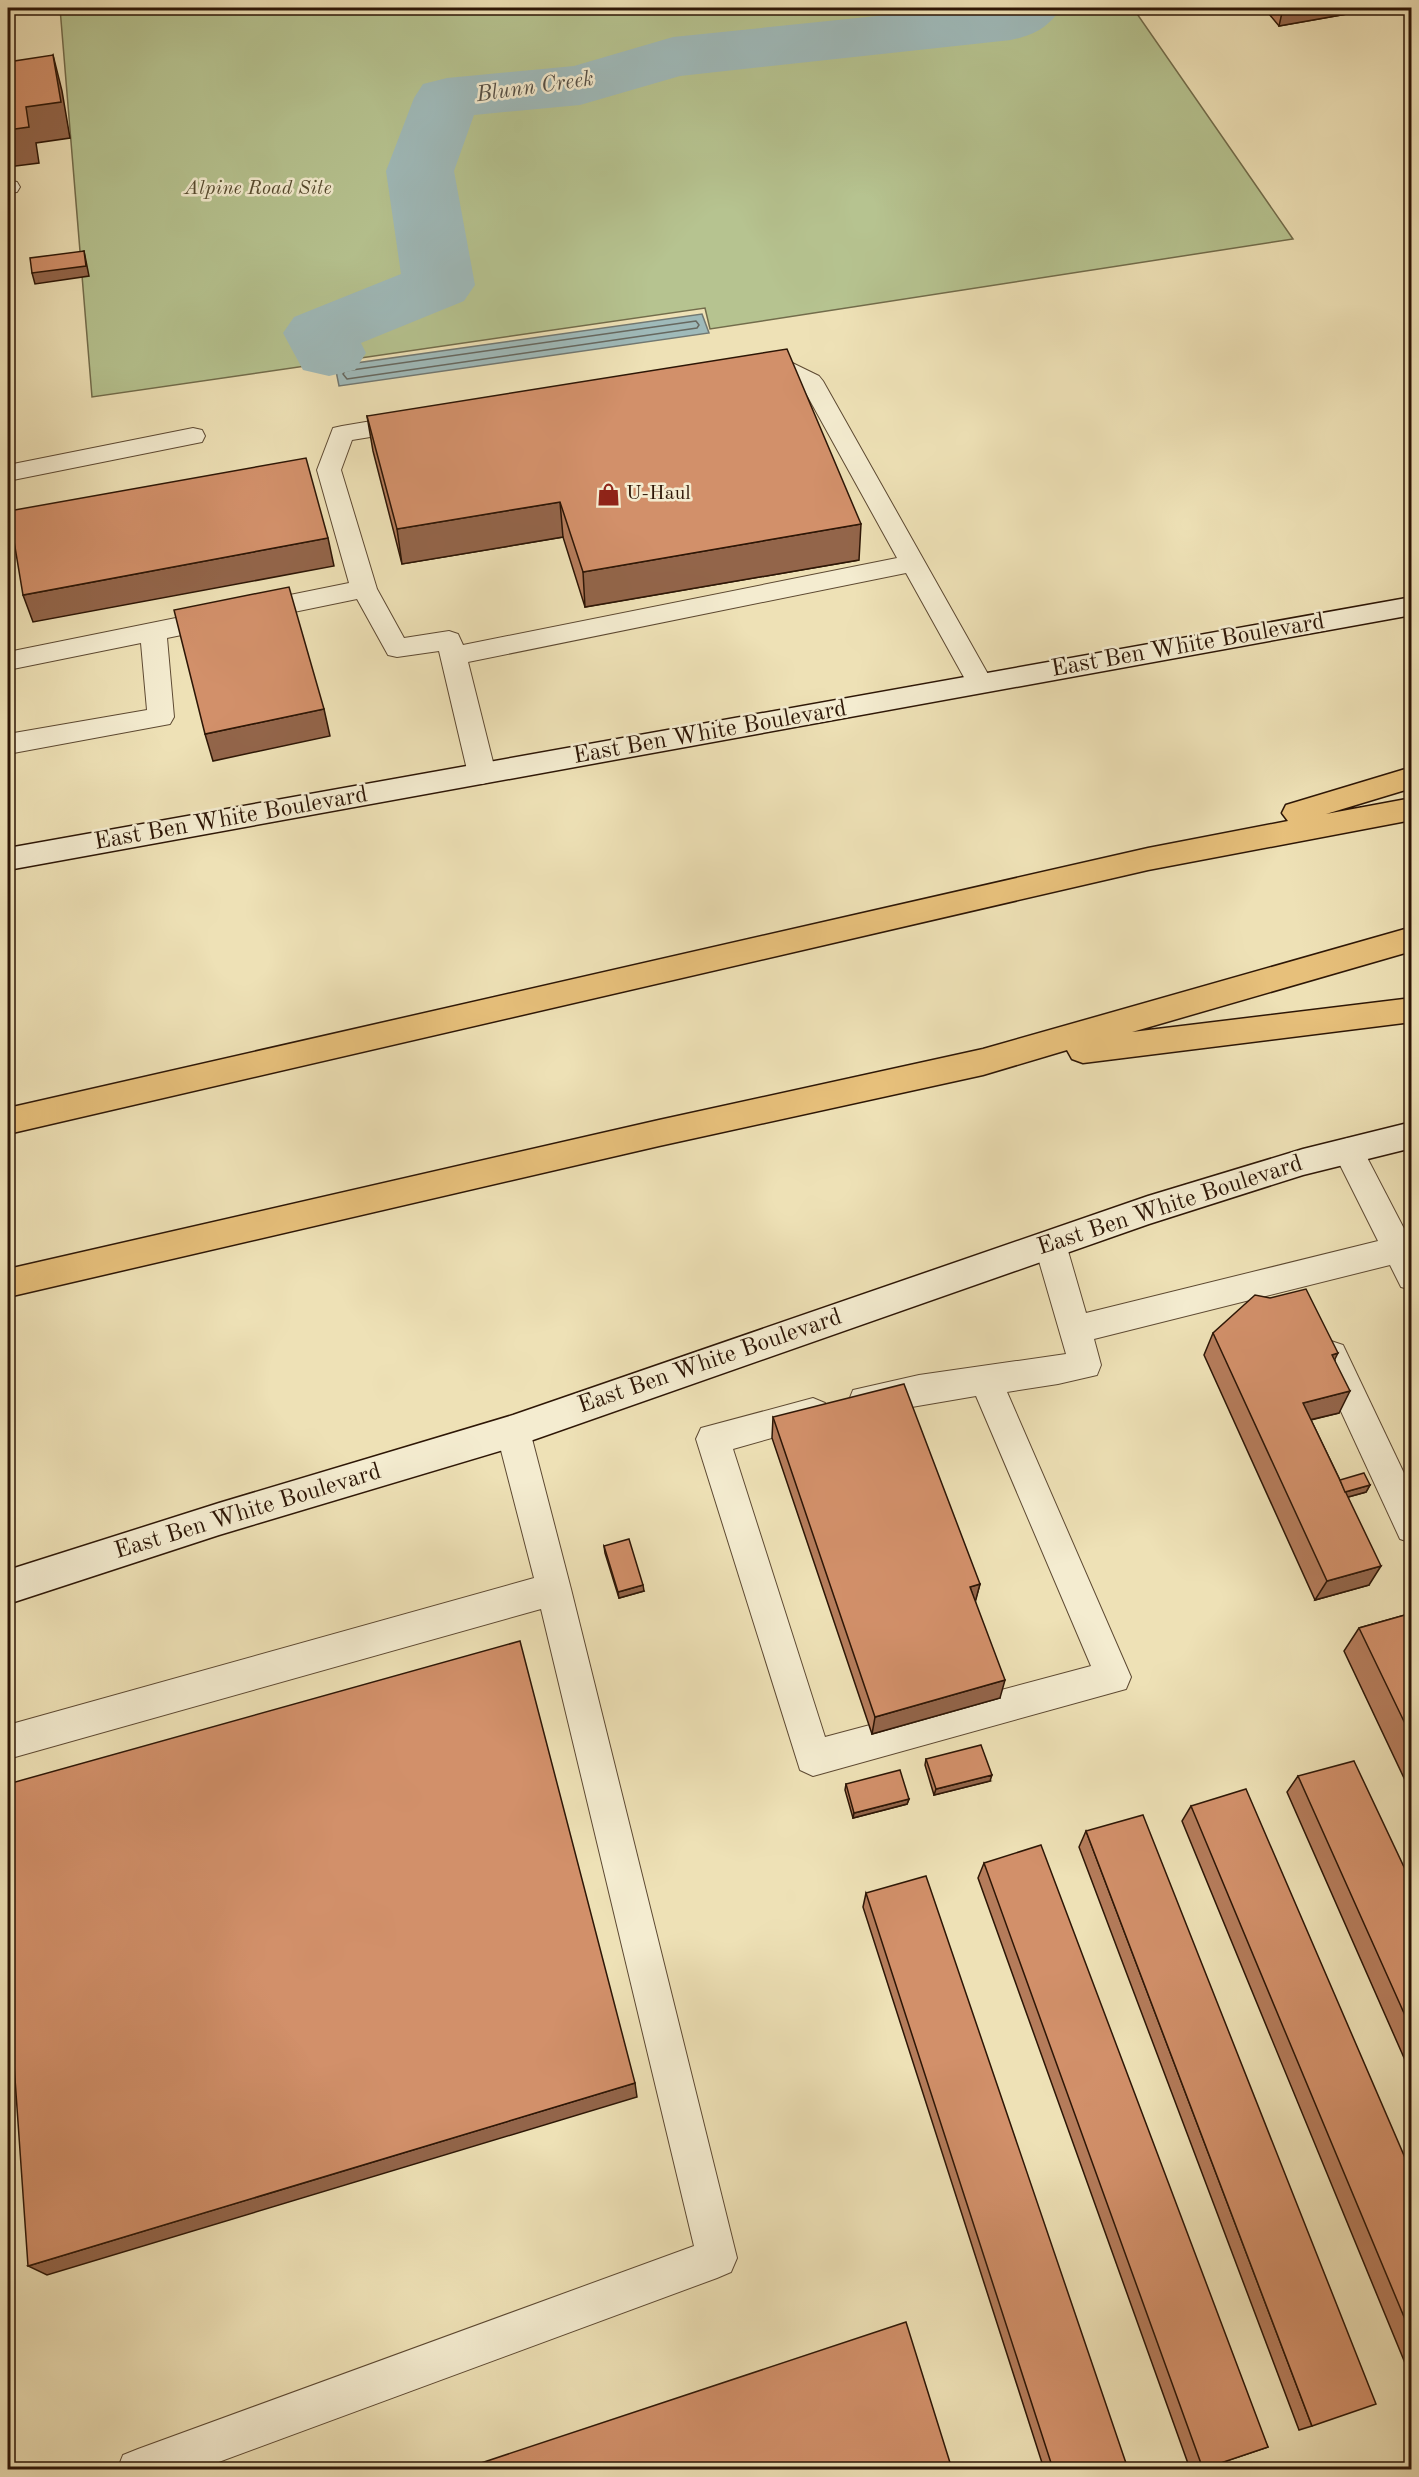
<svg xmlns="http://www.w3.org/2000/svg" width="1419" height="2477" font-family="'Old Standard TT',serif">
<rect width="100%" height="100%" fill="#eee1b6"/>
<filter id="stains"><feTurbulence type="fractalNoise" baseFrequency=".00333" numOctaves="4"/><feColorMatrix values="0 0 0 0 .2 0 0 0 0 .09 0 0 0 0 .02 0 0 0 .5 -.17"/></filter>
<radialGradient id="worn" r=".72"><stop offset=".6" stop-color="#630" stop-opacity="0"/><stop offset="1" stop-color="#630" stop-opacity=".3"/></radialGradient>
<polygon fill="#b6c390" stroke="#726c4b" stroke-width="1.5" points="60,8 1133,8 1293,239 710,329 705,308 92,397"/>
<polygon fill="#9fbaba" stroke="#717872" stroke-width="1.5" points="702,314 709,333 339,386 335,366"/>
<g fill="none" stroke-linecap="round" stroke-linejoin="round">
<polygon stroke="#666860" stroke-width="1.5" points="696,321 699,325 697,328 347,379 343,374 345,371"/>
<path fill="#9fbaba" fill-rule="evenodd" d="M 955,8 L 1061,8 C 1048,28 1034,35 1011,40 L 680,76 L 580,105 L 474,115 L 454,171 L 475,285 L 464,301 L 361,343 L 366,353 L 355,370 L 329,376 L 303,370 L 283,333 L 294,317 L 401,274 L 386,171 L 414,98 L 423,84 L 447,78 L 574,66 L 673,37 Z"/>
<defs>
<g id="lane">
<polygon points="8,180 17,182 20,187 17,192 8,193"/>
<polygon points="776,355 819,376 823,381 993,683 989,690 980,692 971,690 906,573 468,662 496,774 492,781 482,784 472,781 468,774 439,651 397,657 388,655 357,599 167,638 174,717 170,724 8,754 8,734 147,710 141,643 8,670 8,652 349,583 317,470 333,428 342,426 413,414 422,416 425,422 422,428 413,430 352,440 341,470 377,589 404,638 449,631 458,634 463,645 897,558 802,386 773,371 758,373 750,370 746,365 750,360"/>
<polygon points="193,428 202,430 205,436 202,442 8,481 8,465"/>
<polygon points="1348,1138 1359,1142 1412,1244 1412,1290 1401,1287 1390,1265 1094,1339 1101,1365 1097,1375 1058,1384 1007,1392 1131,1677 1126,1689 813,1776 800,1770 696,1439 701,1428 813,1398 825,1403 830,1413 825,1423 733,1449 825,1737 1091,1666 976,1396 865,1415 853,1410 849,1400 853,1390 919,1375 1066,1354 1034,1244 1039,1235 1050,1231 1061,1235 1066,1244 1086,1313 1378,1241 1333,1151 1337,1142"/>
<polygon points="1331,1341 1343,1345 1412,1490 1412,1543 1400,1539 1315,1355 1319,1345"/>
<polygon points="513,1416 525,1420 530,1431 571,1589 737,2258 731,2272 717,2278 197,2470 117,2470 123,2455 138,2449 694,2246 541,1609 8,1759 8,1725 534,1578 496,1431 501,1420"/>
</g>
<g id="secondary">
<polygon points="1412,597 1412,615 8,870 8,848"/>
<polygon points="1412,1122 1412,1148 1303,1175 1149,1224 513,1447 219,1535 8,1604 8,1570 219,1503 513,1415 1148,1196 1303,1149"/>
</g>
<g id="highway">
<polygon points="1412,767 1412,788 1326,814 1412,798 1412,820 1148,870 8,1134 8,1108 1148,848 1288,821 1282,813 1286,805"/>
<polygon points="1412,927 1412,951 1132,1032 1412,998 1412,1022 1083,1063 1072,1059 1067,1050 983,1075 659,1146 8,1297 8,1269 659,1120 983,1049"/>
</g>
</defs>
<use href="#lane" stroke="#5d4932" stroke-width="2"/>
<use href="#secondary" stroke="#2d1606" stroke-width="3"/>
<use href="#highway" stroke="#2d1606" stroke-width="3"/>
<use href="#lane" fill="#f4ecd0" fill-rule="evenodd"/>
<use href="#secondary" fill="#f4ecd0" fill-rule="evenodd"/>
<use href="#highway" fill="#e7c07b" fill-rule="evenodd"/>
</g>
<g fill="#b57c5b" stroke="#2d1606" stroke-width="1.5">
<polygon points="1264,8 1381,8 1279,26"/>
<polygon points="367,416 859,560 585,607 563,537 402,564 373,451"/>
<polygon points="1213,1333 1335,1360 1339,1413 1311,1420 1340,1480 1370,1485 1366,1492 1348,1497 1369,1585 1315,1600 1204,1355"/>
<polygon points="773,1417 980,1584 975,1601 1000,1698 872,1734 772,1438"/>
<polygon points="604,1546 644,1591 619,1598 605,1553"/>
<polygon points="1412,1613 1412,1795 1344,1651 1359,1628"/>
<polygon points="926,1759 990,1781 934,1795 925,1765"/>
<polygon points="1298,1776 1412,1884 1412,2076 1287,1792"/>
<polygon points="846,1784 909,1799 907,1804 853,1818 845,1790"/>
<polygon points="1191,1806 1412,2174 1412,2380 1182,1821"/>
<polygon points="1086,1831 1312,2426 1299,2430 1079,1847"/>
<polygon points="984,1863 1268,2447 1202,2469 1190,2469 978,1878"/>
<polygon points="866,1893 1128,2469 1044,2469 863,1907"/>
</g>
<g fill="#93654a" stroke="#2d1606" stroke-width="1.5">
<polygon points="1283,8 1381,8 1279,26"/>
<polygon points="53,55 62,91 70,138 36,143 39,163 8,167 8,130"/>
<polygon points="84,251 89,276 35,284 32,273"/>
<polygon points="8,336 11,385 8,385"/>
<polygon points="560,502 563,537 402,564 397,529"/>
<polygon points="861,524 859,560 585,607 583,572"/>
<polygon points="328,538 334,566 33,622 23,595"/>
<polygon points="324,709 330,736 213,761 205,734"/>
<polygon points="1338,1353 1327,1375 1332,1355"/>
<polygon points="1350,1391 1339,1413 1292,1424 1303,1403"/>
<polygon points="1370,1485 1366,1492 1341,1499 1345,1492"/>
<polygon points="1381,1566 1369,1585 1315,1600 1327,1581"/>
<polygon points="980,1584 975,1603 970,1587"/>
<polygon points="643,1585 644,1591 619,1598 618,1592"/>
<polygon points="1005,1680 1000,1698 872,1734 875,1717"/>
<polygon points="992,1775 990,1781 934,1795 936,1789"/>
<polygon points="909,1799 907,1804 853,1818 854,1813"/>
<polygon points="635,2083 637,2097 47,2275 28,2266"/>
</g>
<g fill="#d2906a" stroke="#2d1606" stroke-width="1.5">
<polygon points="53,55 61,102 26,107 29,127 8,130 8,62"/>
<polygon points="84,251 86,266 32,273 30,258"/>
<polygon points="787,349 861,524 583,572 560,502 397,529 367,416"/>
<polygon points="306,458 328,538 23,595 9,511"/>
<polygon points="289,587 324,709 205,734 174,610"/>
<polygon points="1306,1289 1338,1353 1332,1355 1350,1391 1303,1403 1381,1566 1327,1581 1213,1333 1255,1295 1270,1298"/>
<polygon points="904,1384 980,1584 970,1587 1005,1680 875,1717 773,1417"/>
<polygon points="1364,1473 1370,1485 1345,1492 1340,1480"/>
<polygon points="629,1539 643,1585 618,1592 604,1546"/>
<polygon points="1412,1613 1412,1738 1359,1628"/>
<polygon points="520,1641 635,2083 28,2266 8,1978 8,1784"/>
<polygon points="981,1745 992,1775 936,1789 926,1759"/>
<polygon points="1354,1761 1412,1884 1412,2031 1298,1776"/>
<polygon points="900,1770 909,1799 854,1813 846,1784"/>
<polygon points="1246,1789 1412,2174 1412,2336 1191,1806"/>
<polygon points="1143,1815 1376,2404 1312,2426 1086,1831"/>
<polygon points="1041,1845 1268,2447 1203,2469 984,1863"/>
<polygon points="926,1876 1128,2469 1053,2469 866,1893"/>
<polygon points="906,2322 952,2469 463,2469"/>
</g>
<defs>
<symbol id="shop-bare" viewBox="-9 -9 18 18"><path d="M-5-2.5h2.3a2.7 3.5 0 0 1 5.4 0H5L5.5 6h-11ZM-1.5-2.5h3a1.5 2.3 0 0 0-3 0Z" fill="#8f2418" stroke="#f4ecd0" stroke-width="2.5" paint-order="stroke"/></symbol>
</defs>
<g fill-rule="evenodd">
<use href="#shop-bare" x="592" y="478" width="33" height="33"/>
</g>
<g text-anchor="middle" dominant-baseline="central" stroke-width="5" stroke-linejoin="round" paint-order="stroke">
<g font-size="20" font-style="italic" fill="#564a2f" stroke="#f4ecd0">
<text x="258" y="189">Alpine Road Site</text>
</g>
<g font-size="20" fill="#2d1606" stroke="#f4ecd0" text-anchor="start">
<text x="626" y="494">U-Haul</text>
</g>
<g font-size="22" font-style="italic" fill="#554f45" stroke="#f4ecd0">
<text transform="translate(535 87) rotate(-8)">Blunn Creek</text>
</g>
<g font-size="24" fill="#2d1606" stroke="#f4ecd0">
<text transform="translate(1188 646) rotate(-10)">East Ben White Boulevard</text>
<text transform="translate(710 733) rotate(-10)">East Ben White Boulevard</text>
<text transform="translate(231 819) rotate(-10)">East Ben White Boulevard</text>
<text transform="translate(1170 1206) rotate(-18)">East Ben White Boulevard</text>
<text transform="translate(710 1362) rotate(-19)">East Ben White Boulevard</text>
<text transform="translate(248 1512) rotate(-17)">East Ben White Boulevard</text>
</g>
</g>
<rect width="1419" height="2477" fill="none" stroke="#eee1b6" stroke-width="30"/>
<rect x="9" y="9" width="1401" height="2459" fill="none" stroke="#2d1606" stroke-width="3"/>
<rect x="15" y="15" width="1389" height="2447" fill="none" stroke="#2d1606" stroke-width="1.5"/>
<rect width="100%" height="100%" filter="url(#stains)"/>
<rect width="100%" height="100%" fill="url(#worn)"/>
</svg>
